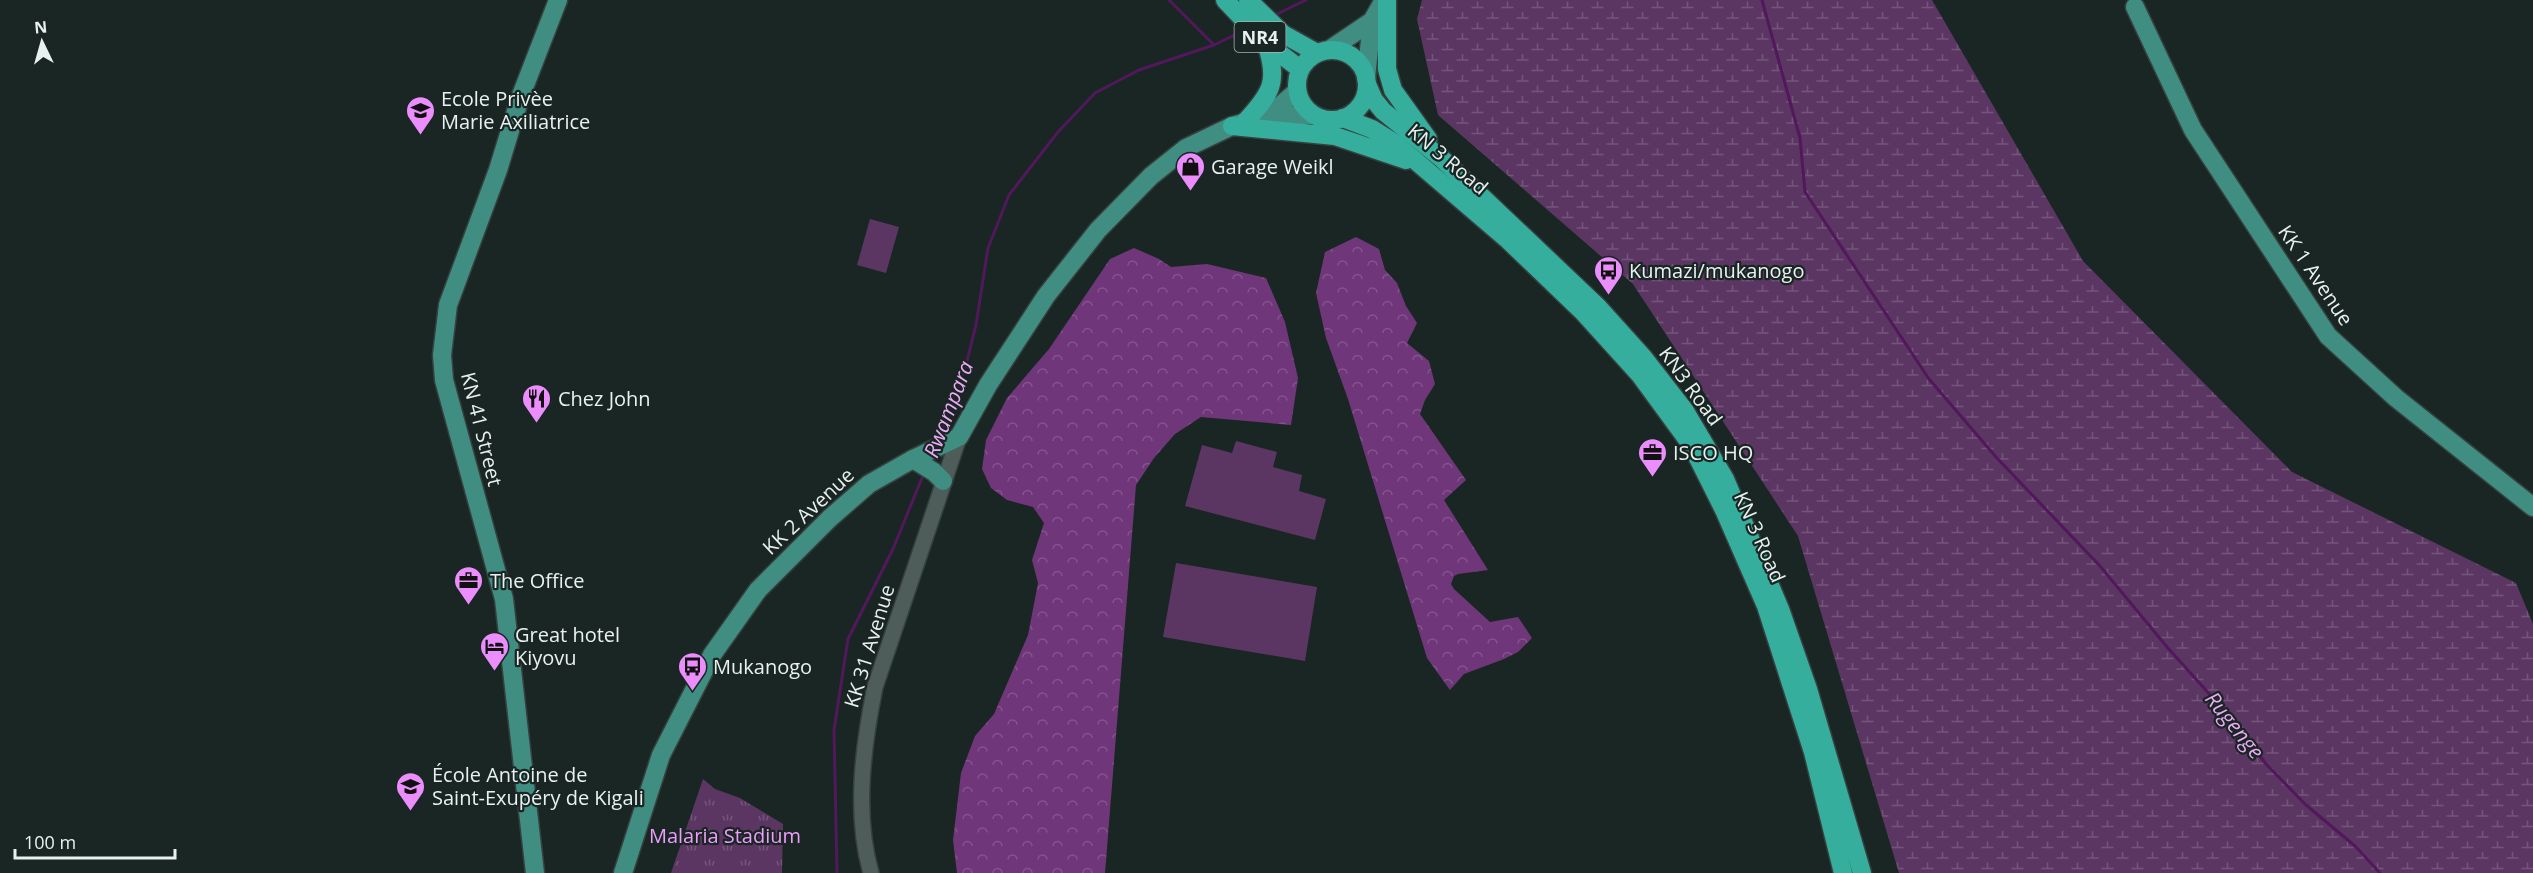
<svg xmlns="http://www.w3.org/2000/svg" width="2533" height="873" font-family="'Open Sans',sans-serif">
<defs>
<pattern id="forest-crowns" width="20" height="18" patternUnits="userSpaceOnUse" patternTransform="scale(1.5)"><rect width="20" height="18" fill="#70367a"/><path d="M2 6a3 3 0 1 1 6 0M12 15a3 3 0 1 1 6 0" fill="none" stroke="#84548d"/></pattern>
<pattern id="wetland-marsh" width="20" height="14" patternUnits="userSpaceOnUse" patternTransform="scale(1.5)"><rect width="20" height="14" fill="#5c3663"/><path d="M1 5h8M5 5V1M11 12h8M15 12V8" fill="none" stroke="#73547a"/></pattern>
<pattern id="park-tufts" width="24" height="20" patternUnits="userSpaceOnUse" patternTransform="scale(1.5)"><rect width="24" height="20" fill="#5c3663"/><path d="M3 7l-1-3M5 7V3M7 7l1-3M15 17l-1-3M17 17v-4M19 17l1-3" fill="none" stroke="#73547a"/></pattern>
</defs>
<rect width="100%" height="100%" fill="#192623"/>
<g fill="#5c3663">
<polygon points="870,219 899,227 886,273 857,265"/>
<polygon points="1236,441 1277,452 1273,467 1302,475 1299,491 1326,499 1315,540 1185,506 1202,445 1232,453"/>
<polygon points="1176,563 1317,587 1305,661 1163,637"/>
</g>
<g fill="url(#forest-crowns)">
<polygon points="1356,237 1379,249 1385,270 1397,283 1406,306 1417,323 1407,343 1429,361 1435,384 1425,400 1420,414 1466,480 1444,500 1488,570 1458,574 1454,576 1451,584 1454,589 1490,622 1518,617 1532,638 1518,652 1504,659 1464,674 1450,690 1427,658 1348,399 1326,338 1316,293 1325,252"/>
<polygon points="1134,248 1159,259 1171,267 1207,264 1266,278 1285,322 1298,378 1291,425 1201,417 1175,434 1154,458 1136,485 1105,873 957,873 953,840 961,773 975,736 994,714 1028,635 1038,583 1032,560 1044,523 1033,507 1007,500 991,488 982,469 986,440 1007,398 1049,349 1110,259"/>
</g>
<polygon fill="url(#wetland-marsh)" points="1422,0 1932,0 2083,261 2292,472 2516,583 2533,624 2533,873 1899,873 1798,536 1633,284 1438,115 1417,19"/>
<polygon fill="url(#park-tufts)" points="703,779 715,789 740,798 783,824 782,873 671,873"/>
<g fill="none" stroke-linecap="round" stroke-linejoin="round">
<g stroke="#52185c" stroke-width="3">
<polyline points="1169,0 1214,45"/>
<polyline points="1762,0 1800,138 1805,192 1929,379 1996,457 2100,566 2167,647 2231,718 2266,764 2306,805 2355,846 2380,873"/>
<polyline points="1275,15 1306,0"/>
<polyline points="938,439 965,369 976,325 988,248 1009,195 1058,132 1095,93 1139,70 1214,45 1245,30"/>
<polyline points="837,873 834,730 848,639 893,549 924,473"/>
</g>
<defs>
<path id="minor" d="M 871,873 C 854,814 863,746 875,687 L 959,437"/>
<g id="major">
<polyline points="2135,7 2193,130 2328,336 2396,398 2533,507"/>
<polyline points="1329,50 1372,21 1384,0"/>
<polyline points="1366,78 1372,21"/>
<polyline points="1268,116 1297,91"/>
<polyline points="913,459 934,472 943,481"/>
<polyline points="535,873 504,599 444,380 442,355 448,305 498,170 520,98 558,0"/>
<polyline points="623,873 661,755 712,655 758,590 830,518 869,484 913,459 959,437 988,385 1046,296 1098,230 1151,176 1186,148 1232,126 1268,116 1313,115"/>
</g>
<g id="highway">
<polyline points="1225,0 1266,43 1300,69"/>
<polyline points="1248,0 1283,34 1317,53"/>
<polyline points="1387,0 1387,69 1393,90 1428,139"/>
<circle cx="1332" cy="85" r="35"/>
<polyline points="1367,84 1374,100 1383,111 1441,158 1598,307 1643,357 1685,411 1725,479 1780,609 1808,689 1862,873"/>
<polyline points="1343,118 1372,129 1396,144 1508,240 1583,312 1640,375 1692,446 1724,510 1766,606 1813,752 1843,873"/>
<path d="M 1245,122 C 1272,93 1279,81 1266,43"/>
<polyline points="1232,126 1335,136 1406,160"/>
</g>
</defs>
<use href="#minor" stroke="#36413e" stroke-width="18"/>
<use href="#major" stroke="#36413e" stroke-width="21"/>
<use href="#highway" stroke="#36413e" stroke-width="21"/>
<use href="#minor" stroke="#4f5d5a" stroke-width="15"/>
<use href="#major" stroke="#408e82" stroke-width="18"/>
<use href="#highway" stroke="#36ae9d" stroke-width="18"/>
</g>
<defs>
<symbol id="school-pin" viewBox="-11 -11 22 30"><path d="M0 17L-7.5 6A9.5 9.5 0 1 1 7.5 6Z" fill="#eb8dfc" stroke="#192623"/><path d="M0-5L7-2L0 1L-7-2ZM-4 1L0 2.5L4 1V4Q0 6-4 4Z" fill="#111"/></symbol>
<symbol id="shop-pin" viewBox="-11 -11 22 30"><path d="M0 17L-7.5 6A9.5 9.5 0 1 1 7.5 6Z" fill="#eb8dfc" stroke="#192623"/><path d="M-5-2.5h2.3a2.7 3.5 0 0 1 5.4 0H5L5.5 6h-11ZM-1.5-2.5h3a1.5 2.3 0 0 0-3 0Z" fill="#111"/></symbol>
<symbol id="bus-pin" viewBox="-11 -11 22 30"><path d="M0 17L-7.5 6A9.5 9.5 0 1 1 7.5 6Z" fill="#eb8dfc" stroke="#192623"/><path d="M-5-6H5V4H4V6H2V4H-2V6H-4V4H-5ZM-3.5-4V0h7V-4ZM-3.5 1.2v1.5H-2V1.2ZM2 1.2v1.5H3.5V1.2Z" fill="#111"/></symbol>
<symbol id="restaurant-pin" viewBox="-11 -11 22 30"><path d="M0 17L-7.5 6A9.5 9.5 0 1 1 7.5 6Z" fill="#eb8dfc" stroke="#192623"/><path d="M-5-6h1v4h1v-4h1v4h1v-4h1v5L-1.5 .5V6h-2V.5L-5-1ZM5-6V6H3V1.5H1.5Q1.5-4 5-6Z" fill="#111"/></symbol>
<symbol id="office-pin" viewBox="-11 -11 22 30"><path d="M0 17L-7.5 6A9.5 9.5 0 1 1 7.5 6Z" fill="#eb8dfc" stroke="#192623"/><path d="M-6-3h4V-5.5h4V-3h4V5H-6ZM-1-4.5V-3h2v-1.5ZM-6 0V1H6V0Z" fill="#111"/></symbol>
<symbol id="hotel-pin" viewBox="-11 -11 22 30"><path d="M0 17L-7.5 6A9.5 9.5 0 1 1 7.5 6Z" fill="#eb8dfc" stroke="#192623"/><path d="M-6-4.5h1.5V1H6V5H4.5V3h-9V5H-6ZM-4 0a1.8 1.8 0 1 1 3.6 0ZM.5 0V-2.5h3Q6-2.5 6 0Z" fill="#111"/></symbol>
</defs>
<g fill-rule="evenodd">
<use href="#school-pin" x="404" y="94" width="33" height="45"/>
<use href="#shop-pin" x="1174" y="150" width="33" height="45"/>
<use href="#bus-pin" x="1592" y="254" width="33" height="45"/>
<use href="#restaurant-pin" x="520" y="382" width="33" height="45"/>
<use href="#office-pin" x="1636" y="436" width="33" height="45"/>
<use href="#office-pin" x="452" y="564" width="33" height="45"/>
<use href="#hotel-pin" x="478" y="630" width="33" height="45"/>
<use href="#bus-pin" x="676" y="650" width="33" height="45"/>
<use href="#school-pin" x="394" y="770" width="33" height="45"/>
</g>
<g text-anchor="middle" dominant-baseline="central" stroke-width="4.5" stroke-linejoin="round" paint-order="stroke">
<rect fill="#192623" stroke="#aab4b2" stroke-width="1.5" x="1234.5" y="22" width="51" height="30" rx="4.5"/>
<g font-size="18" font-weight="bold" fill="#e8f1ef">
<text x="1260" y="37">NR4</text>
</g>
<g font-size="20" fill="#e8f1ef" stroke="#192623" text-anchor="start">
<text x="441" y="98">Ecole Privèe<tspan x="441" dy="23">Marie Axiliatrice</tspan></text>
<text x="1211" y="166">Garage Weikl</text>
<text x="1629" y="270">Kumazi/mukanogo</text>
<text x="558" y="398">Chez John</text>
<text x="1673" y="452">ISCO HQ</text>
<text x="490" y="580">The Office</text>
<text x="515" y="634">Great hotel<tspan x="515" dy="23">Kiyovu</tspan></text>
<text x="713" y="666">Mukanogo</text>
<text x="432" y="774">École Antoine de<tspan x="432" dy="23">Saint-Exupéry de Kigali</tspan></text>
</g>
<g font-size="20" fill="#e8f1ef" stroke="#192623">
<text transform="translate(1448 159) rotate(40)">KN 3 Road</text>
<text transform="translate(2316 275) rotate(56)">KK 1 Avenue</text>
<text transform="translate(1691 386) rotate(54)">KN3 Road</text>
<text transform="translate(482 429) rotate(76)">KN 41 Street</text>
<text transform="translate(808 511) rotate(-43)">KK 2 Avenue</text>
<text transform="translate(1760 537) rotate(66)">KN 3 Road</text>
<text transform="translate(869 646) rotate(-73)">KK 31 Avenue</text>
</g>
<g font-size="20" fill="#ee9dfc" stroke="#192623">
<text x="725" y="835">Malaria Stadium</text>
</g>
<g font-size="21" font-style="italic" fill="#ebabf7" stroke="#192623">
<text transform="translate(948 409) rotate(-69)">Rwampara</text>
<text transform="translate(2235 725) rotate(51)">Rugenge</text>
</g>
</g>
<g transform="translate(42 42) rotate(355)" stroke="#192623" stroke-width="4.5" paint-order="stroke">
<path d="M0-4.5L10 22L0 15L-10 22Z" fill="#e8f1ef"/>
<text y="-9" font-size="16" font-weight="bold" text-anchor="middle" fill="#e8f1ef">N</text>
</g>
<path d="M15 849v9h160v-9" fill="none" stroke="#e8f1ef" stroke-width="3"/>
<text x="24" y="849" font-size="18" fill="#e8f1ef" stroke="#192623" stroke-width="4.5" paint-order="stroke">100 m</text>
</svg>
